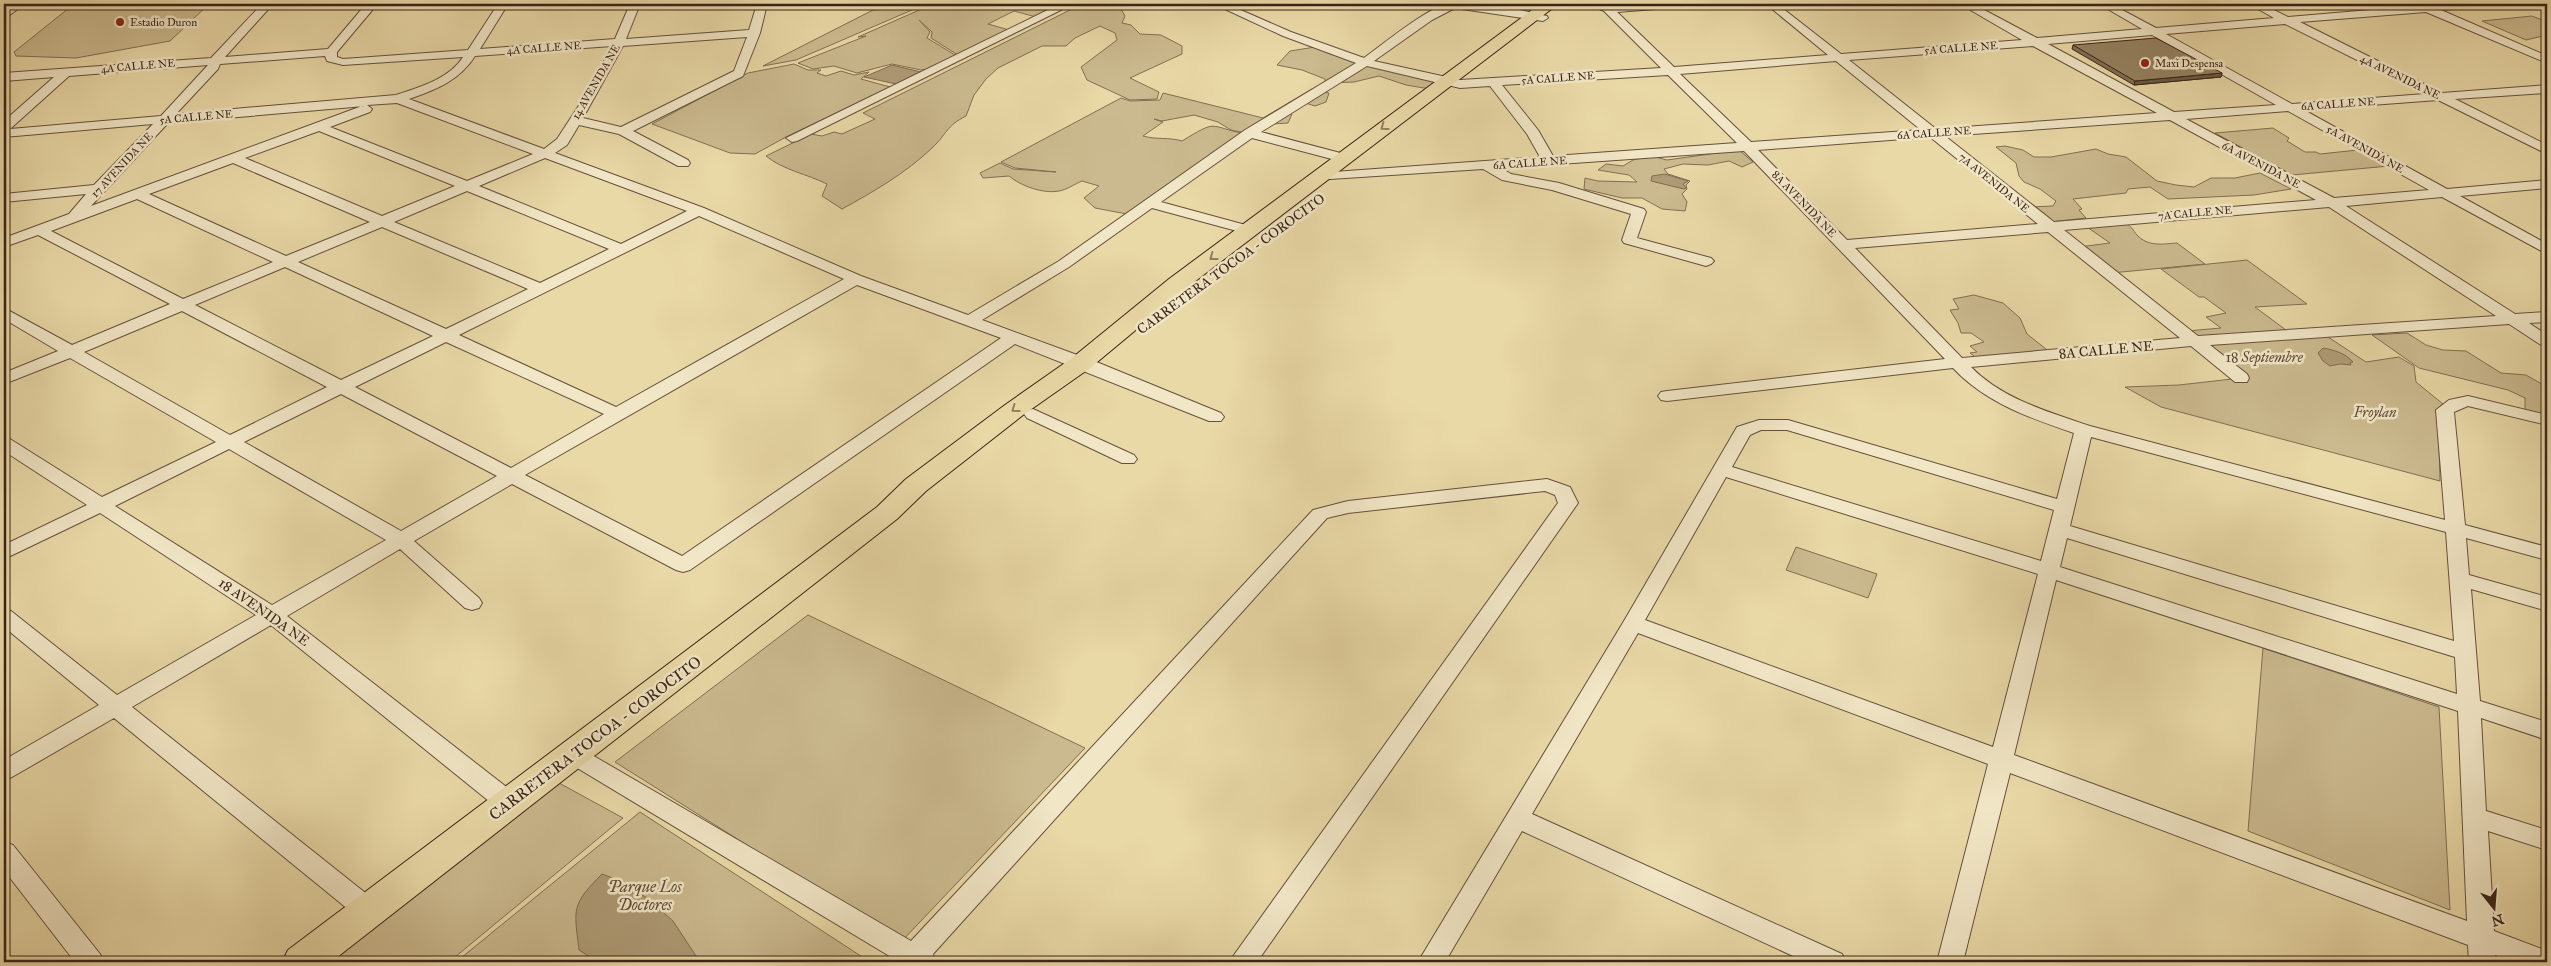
<svg xmlns="http://www.w3.org/2000/svg" width="2551" height="966" font-family="'IM FELL Great Primer',serif">
  <style>
    .green { fill: #cbba8f; stroke: #826e54 }
    .water { fill: #ae9b76; stroke: #806b50 }
    .lines { fill: none; stroke-linecap: round; stroke-linejoin: round }
    .minor-casing { stroke: #66503c; stroke-width: 2 }
    .primary-casing { stroke: #3a2318; stroke-width: 2 }
    .minor { fill: #f1e6c6; fill-rule: evenodd }
    .primary { fill: #e9d9a7; fill-rule: evenodd }
    .wall { fill: #807054; stroke: #3a2318 }
    .shaded-wall { fill: #685b45; stroke: #3a2318 }
    .building { fill: #958262; stroke: #3a2318 }
    .oneway { stroke: #927e60 }
    .poi-dot { fill: #8f2418; stroke: #f1e6c6; stroke-width: 2 }
    .labels { text-anchor: middle; dominant-baseline: central; stroke-width: 5; stroke-linejoin: round; paint-order: stroke }
    .far-poi-label { font-size: 11px; fill: #3a2318; stroke: #f1e6c6; text-anchor: start }
    .far-street-label { font-size: 11px; fill: #3a2318; stroke: #f1e6c6 }
    .street-label { font-size: 14px; fill: #3a2318; stroke: #f1e6c6 }
    .park-label { font-size: 14px; font-style: italic; fill: #5e4936; stroke: #f1e6c6 }
    .near-street-label { font-size: 16px; fill: #3a2318; stroke: #f1e6c6 }
    .near-park-label { font-size: 16px; font-style: italic; fill: #5e4936; stroke: #f1e6c6 }
  </style>
  <rect width="100%" height="100%" fill="#e9d9a7"/>
  <filter id="stains"><feTurbulence type="fractalNoise" baseFrequency=".004" numOctaves="4"/><feColorMatrix values="0 0 0 0 .2 0 0 0 0 .09 0 0 0 0 .02 0 0 0 .5 -.17"/></filter>
  <radialGradient id="worn" r=".72"><stop offset=".6" stop-color="#630" stop-opacity="0"/><stop offset="1" stop-color="#630" stop-opacity=".3"/></radialGradient>
  <!-- green -->
  <g class="green">
    <path d="M74 4H209L170 41 76 58 16 56 14 52Z"/>
    <path d="M966 4H1065L1036 17 1014 11 988 24 1009 30 958 55 931 38 932 32 919 20 930 32 927 38 955 55 930 69 921 70 892 64 857 73 834 66 813 69 798 63 866 36 858 37 926 7Z"/>
    <path d="M1082 4H1122L1121 9 1125 16 1122 23 1131 25 1140 34 1161 35 1182 46V54L1130 78 1159 92 1157 99 1130 100 1087 80 1081 67 1117 40 1115 33 1100 26 1075 38 1066 46H1042L998 68 986 79 974 95 966 116C946 126 947 134 932 148 906 173 873 192 842 209L822 196 827 184C807 174 783 170 766 156L811 134 822 136 834 132 842 134 875 119 863 113Z"/>
    <path d="M919 7 796 60 763 66 873 10Z"/>
    <path d="M2532 16 2547 22V35L2526 40 2482 21Z"/>
    <path d="M1315 47 1441 83 1430 89 1406 85 1379 76 1354 82 1325 83V79L1302 70 1277 65 1290 51Z"/>
    <path d="M794 64 808 70H821L817 73 826 76 841 71 854 75 869 72 861 79 890 87 786 137 755 154 730 153 652 124 748 73Z"/>
    <path d="M1312 89 1329 93 1326 102 1315 106 1302 102 1287 111 1292 114 1288 123 1272 124 1246 133 1231 130 1218 122 1194 115 1162 121 1154 119 1163 122 1143 136C1157 140 1169 137 1182 141 1218 119 1208 126 1245 134L1127 214 1095 208 1084 198 1099 186 1082 181C1075 184 1066 190 1059 191 1043 194 1021 186 1009 176L983 178 980 173 1000 163 1013 169 1056 172 1015 168 1001 162 1121 98 1130 101 1160 100 1163 93 1263 118Z"/>
    <path d="M2273 128 2289 138 2287 141 2305 152H2316L2320 154 2358 150 2389 166 2292 175 2215 133Z"/>
    <path d="M2005 146 2023 150 2034 157H2051L2096 149 2108 154 2126 157 2157 181 2176 185 2194 187 2211 178H2235L2260 173 2291 189 2254 195 2168 199 2150 187 2128 189 2126 193 2073 199 2082 209 2079 210 2086 218 2050 222 2031 207 2053 206 2056 201 2040 189 2024 182 2019 176 2016 163 1996 147Z"/>
    <path d="M1739 150 1753 162 1742 167 1729 161 1708 165 1683 164 1664 169 1668 174 1690 181 1686 185 1687 189 1682 194 1687 202 1685 211 1662 209 1642 198H1622L1584 189 1585 178 1598 181 1637 182 1629 175 1598 170 1606 164 1623 166 1633 160 1651 156 1667 160Z"/>
    <path d="M2126 224C2133 227 2133 231 2137 235 2148 247 2163 244 2177 243L2205 264 2111 273 2079 247 2110 243 2087 227Z"/>
    <path d="M2247 260 2307 304 2255 307 2290 333 2197 339 2187 331 2221 328 2206 317 2226 313 2204 297H2199L2161 269Z"/>
    <path d="M1974 295 2003 303 2020 318 2027 334 2051 353 1979 360 1970 353 1977 352 1970 346 1984 342 1971 333H1961L1958 323 1950 310 1959 309 1953 299Z"/>
    <path d="M2322 333 2366 362 2399 357 2414 366 2416 382 2443 404 2438 408 2440 481 2161 407 2125 387 2179 385 2241 378 2196 341Z"/>
    <path d="M2407 333 2426 345 2443 350 2466 351 2501 373 2526 375 2547 387V416L2525 411V398L2508 390 2419 368 2372 335Z"/>
    <path d="M1796 547 1877 574 1868 598 1786 570Z"/>
    <path d="M808 615 1085 748 901 942 615 762Z"/>
    <path d="M2263 648 2439 707 2450 910 2248 831Z"/>
    <path d="M539 772 623 818 449 962H291Z"/>
    <path d="M640 812 870 962H456Z"/>
  </g>
  <!-- water -->
  <g class="water">
    <path d="M892 65 921 72 896 84 864 77Z"/>
    <path d="M1665 174 1688 181 1683 184 1686 188 1684 189 1651 181 1652 176Z"/>
    <path d="M2323 348C2334 350 2345 353 2353 362L2350 363 2351 365 2340 364 2330 366 2323 361 2318 353Z"/>
    <path d="M602 874 618 880 647 898 673 921 696 956 708 962H592L590 957 579 950C574 908 571 905 602 874Z"/>
  </g>
  <g class="lines">
    <!-- minor casing -->
    <g class="minor-casing">
      <g id="minor">
        <path d="M14 4H25L4 19V11Z"/>
        <path d="M262 4H273L225 57 328 49 366 4H397L392 7 374 8 337 52V57L343 59 468 50 498 4H508L480 49 615 39 630 4H640L626 39 749 30 757 4H767L760 33 743 76 633 131 688 160 690 163 688 166H678L619 134 579 125 567 145 555 153 704 208 861 276 968 315 1059 261 1245 130 1356 63 1283 36 1214 4H1227L1291 32 1364 58C1382 45 1428 7 1448 4 1471 0 1523 10 1547 16L1548 18 1543 21 1455 8 1432 20 1374 61 1460 80 1661 68 1604 11 1588 4 1609 6 1686 4 1681 7 1617 12 1674 67 1828 55 1766 4H1777L1841 54 2022 40 1960 4H1973L2037 38 2142 29 2099 4H2111L2156 28 2274 18 2249 4H2262L2288 17 2442 4H2481L2476 7 2441 10 2547 56V63L2426 12 2300 22 2442 93 2547 85V93L2455 99 2547 145V154L2438 100 2304 110 2447 189 2547 180V188L2460 196 2547 244V254L2442 197 2346 206 2515 314 2547 312V322L2529 323 2547 335V347L2541 345 2509 324 2210 345 2247 374 2249 378 2247 382H2235L2191 346 1971 367C2002 399 2049 412 2090 426L2445 520 2436 410 2449 400 2468 396 2547 415V425L2468 406 2454 412 2465 525 2547 547V560L2466 538 2469 575 2547 597V611L2471 589 2480 701 2547 722V740L2481 718 2486 811 2547 830V850L2488 831 2494 931 2547 951V962H2514L2495 955V962H2469L2468 945 2010 773 1963 962H1937L1988 764 1638 633 1532 814 1842 954 1846 962H1806L1522 831 1445 962H1418L1624 621 1737 427 1759 420H1788L2057 499 2074 433C2030 418 1986 403 1953 368L1667 401 1661 400 1658 396 1661 392 1667 391 1945 359 1744 151 1501 168 1511 174 1559 183 1644 209 1646 212 1637 238 1711 258 1714 261 1711 264 1706 266 1624 243 1622 240 1631 214 1552 190 1502 180 1483 169 1315 180 1313 177 1320 173 1540 157 1527 134 1490 86 1460 88 1367 66 1261 132 1348 155 1350 158 1348 161 1343 162 1252 138 1161 202 1253 227 1255 230 1253 233 1248 234 1152 208 1069 267 982 320 1099 363 1221 413 1224 417 1221 421H1209L1015 344 690 570 683 572 676 570 512 484 414 541 479 598 482 603 479 608 472 610 465 608 400 549 287 616 518 796 521 803 518 810 509 813 500 810 271 625 132 707 378 903 382 911 378 919 369 922 360 919 114 718 12 777 4 780V760L99 705 4 627V609L11 611 117 695 256 615 100 513 4 559V545L87 505 4 451V438L10 439 102 497 216 442 70 358 4 384V373L58 351 4 319V308L72 345 170 304 38 235 4 247V238L69 214 86 194 4 202V194L94 185 153 124 4 137V121L54 77 4 81V73L211 58ZM2285 24 2425 94 2292 104 2166 34ZM2152 35 2276 105 2174 112 2048 44ZM747 37 734 71 621 127 583 118 623 46ZM612 46 587 93 557 139 544 149 409 99C436 90 460 80 475 56ZM2033 46 2157 113 1936 129 1849 60ZM325 56 327 61 343 65 463 57C449 79 420 87 396 95L176 114 218 69 220 64ZM1836 61 1921 130 1751 142 1680 74ZM208 65 161 116 10 129 69 76ZM1668 75 1737 143 1553 156 1538 130 1502 85ZM397 103 533 154 467 181 330 127 370 112 372 109 367 105ZM362 106 91 206 168 123 365 106ZM2288 111 2429 190 2334 198 2186 119ZM2170 120 2316 200 2054 222 1945 136ZM319 131 455 186 382 216 245 158ZM1930 137 2038 224 1847 240 1758 150ZM545 158 687 211 621 244 479 186ZM233 163 370 222 286 256 149 194ZM467 191 609 249 540 283 394 222ZM137 199 273 262 183 299 51 231ZM2329 207 2496 316 2198 336 2064 230ZM699 216 844 279 616 407 459 335ZM382 227 528 289 446 329 298 262ZM2048 232 2180 338 1962 358 1855 248ZM285 267 433 336 341 380 195 305ZM857 285 1001 338 682 556 525 475ZM182 311 327 387 230 435 84 352ZM446 342 604 414 511 468 355 387ZM341 394 497 476 401 531 244 442ZM1761 430H1787L2054 510 2041 561 1732 467 1750 435ZM2091 437 2446 532 2454 641 2070 526ZM229 449 386 540 272 605 115 506ZM1726 477 2038 574 1993 747 1645 620ZM2067 538 2455 657 2457 694 2060 567ZM2056 580 2458 711 2467 921 2014 755Z"/>
        <path d="M1060 4H1073L797 141 792 142 786 138Z"/>
        <path d="M1033 409 1134 455 1137 459 1134 463H1122L1027 418 1024 414 1027 410Z"/>
        <path d="M1547 479 1570 487 1578 503 1257 962H1229L1558 503 1555 495 1545 491 1348 513 1327 518 933 954 936 962H895L896 960 564 760 560 754 564 748 572 745 580 748 911 941 1313 510 1348 501Z"/>
        <path d="M4 842 13 845 100 954 104 962H75L4 870Z"/>
      </g>
    </g>
    <!-- primary casing -->
    <g class="primary-casing">
      <path id="primary" d="M1540 4H1558L1185 289 1090 368 1023 415 926 491 897 519 331 962H282L288 950 877 507 906 479 1005 405 1072 358 1169 279Z"/>
    </g>
    <!-- minor -->
    <use href="#minor" class="minor"/>
    <!-- primary -->
    <use href="#primary" class="primary"/>
  </g>
  <!-- wall -->
  <path class="wall" d="M2073 45 2222 73 2221 77 2134 85 2072 49Z"/>
  <!-- shaded-wall -->
  <path class="shaded-wall" d="M2222 73 2221 77 2134 85 2135 81Z"/>
  <!-- building -->
  <path class="building" d="M2156 38 2222 73 2135 81 2073 45Z"/>
  <!-- one-way arrows -->
  <defs><path id="oneway-chevron" d="M-2-3.5L2.5 0L-2 3.5" fill="none" stroke-width="1.6" stroke-linecap="round" stroke-linejoin="round" transform="scale(1.25)"/></defs>
  <g class="oneway">
    <use href="#oneway-chevron" transform="translate(1384 127) rotate(144)"/>
    <use href="#oneway-chevron" transform="translate(1213 257) rotate(143)"/>
    <use href="#oneway-chevron" transform="translate(1015 409) rotate(144)"/>
  </g>
  <!-- markers -->
  <g class="poi-dot">
    <circle cx="120" cy="22" r="5"/>
    <circle cx="2145" cy="63" r="5"/>
  </g>
  <g class="labels">
    <!-- far-poi labels -->
    <g class="far-poi-label">
      <text x="130" y="22">Estadio Duron</text>
      <text x="2155" y="63">Maxi Despensa</text>
    </g>
    <!-- far-street labels -->
    <g class="far-street-label">
      <text transform="translate(544 48) rotate(-4)">4A CALLE NE</text>
      <text transform="translate(1961 48) rotate(-4)">5A CALLE NE</text>
      <text transform="translate(138 66) rotate(-5)">4A CALLE NE</text>
      <text transform="translate(2400 77) rotate(26)">4A AVENIDA NE</text>
      <text transform="translate(1558 78) rotate(-4)">5A CALLE NE</text>
      <text transform="translate(596 82) rotate(-60)">14 AVENIDA NE</text>
      <text transform="translate(2338 104) rotate(-4)">6A CALLE NE</text>
      <text transform="translate(196 117) rotate(-5)">5A CALLE NE</text>
      <text transform="translate(1934 133) rotate(-4)">6A CALLE NE</text>
      <text transform="translate(2365 149) rotate(29)">5A AVENIDA NE</text>
      <text transform="translate(1530 163) rotate(-4)">6A CALLE NE</text>
      <text transform="translate(122 165) rotate(-47)">17 AVENIDA NE</text>
      <text transform="translate(2261 165) rotate(28)">6A AVENIDA NE</text>
      <text transform="translate(1994 183) rotate(39)">7A AVENIDA NE</text>
      <text transform="translate(1804 204) rotate(46)">8A AVENIDA NE</text>
      <text transform="translate(2195 213) rotate(-5)">7A CALLE NE</text>
    </g>
    <!-- street labels -->
    <g class="street-label">
      <text transform="translate(1231 264) rotate(-36)">CARRETERA TOCOA - COROCITO</text>
      <text transform="translate(2106 350) rotate(-5)">8A CALLE NE</text>
      <text transform="translate(264 612) rotate(35)">18 AVENIDA NE</text>
    </g>
    <!-- park labels -->
    <g class="park-label">
      <text x="2264" y="357">18 Septiembre</text>
      <text x="2375" y="412">Froylan</text>
    </g>
    <!-- near-street labels -->
    <g class="near-street-label">
      <text transform="translate(595 738) rotate(-37)">CARRETERA TOCOA - COROCITO</text>
    </g>
    <!-- near-park labels -->
    <g class="near-park-label">
      <text x="645" y="886">Parque Los<tspan x="645" dy="18">Doctores</tspan></text>
    </g>
  </g>
  <!-- margin -->
  <rect width="2551" height="966" fill="none" stroke="#e9d9a7" stroke-width="20"/>
  <rect x="5" y="5" width="2541" height="956" fill="none" stroke="#3a2318" stroke-width="2.5"/>
  <rect x="10" y="10" width="2531" height="946" fill="none" stroke="#3a2318"/>
  <!-- north arrow -->
  <g transform="translate(2494 908) rotate(163)" stroke="#f1e6c6" stroke-width="4" paint-order="stroke">
  <path d="M0-4L9 19L0 12L-9 19Z" fill="#3a2318"/>
  <text y="-8" font-size="14" font-weight="bold" text-anchor="middle" fill="#3a2318">N</text>
  </g>
  <rect width="100%" height="100%" filter="url(#stains)"/>
  <rect width="100%" height="100%" fill="url(#worn)"/>
</svg>
